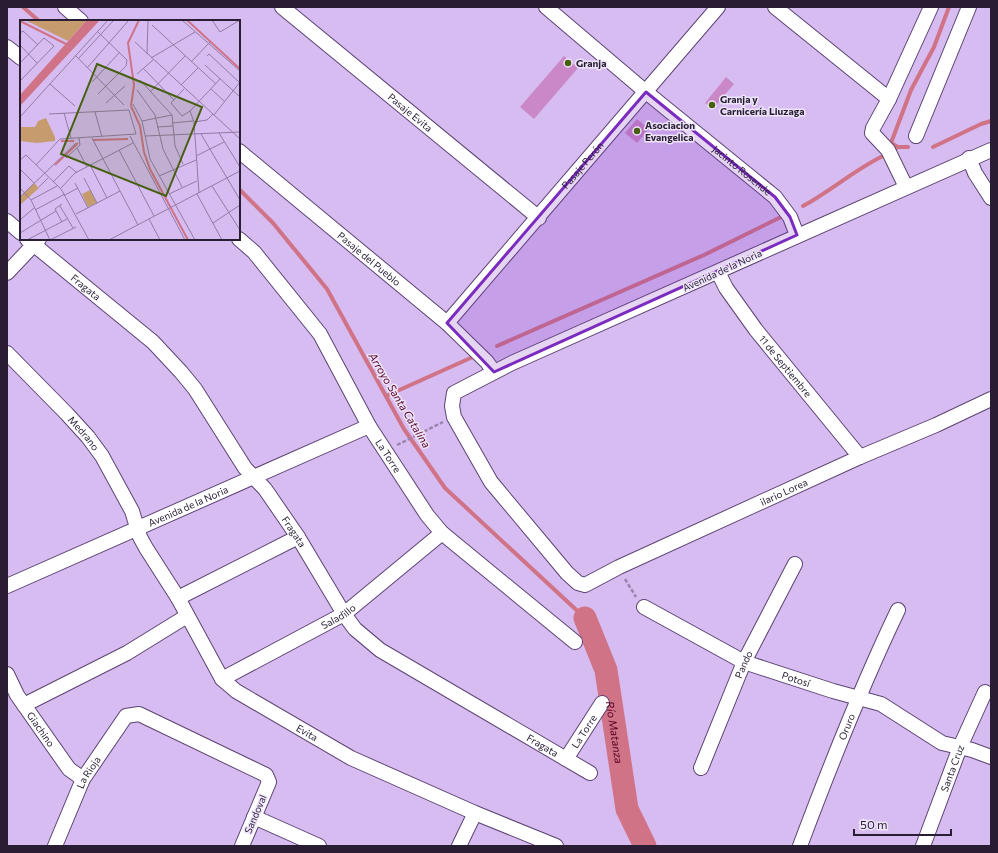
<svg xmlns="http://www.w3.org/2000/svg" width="998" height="853" font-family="Commissioner,sans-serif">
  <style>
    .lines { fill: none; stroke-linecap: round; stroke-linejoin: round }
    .stream { stroke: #d07387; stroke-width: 4 }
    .river { stroke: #d07387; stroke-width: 23 }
    .building { fill: #ca88c9 }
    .street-casing { stroke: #5c4472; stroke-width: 16 }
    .path { stroke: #9a84af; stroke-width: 2.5; stroke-dasharray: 4 2; stroke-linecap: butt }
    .street { stroke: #fff; stroke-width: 14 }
    .marked { fill: #7b2cbf; fill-opacity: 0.2; stroke: #7b2cbf; stroke-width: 3; stroke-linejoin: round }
    .poi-dot { fill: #466010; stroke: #efe5fb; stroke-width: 1.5 }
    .labels { text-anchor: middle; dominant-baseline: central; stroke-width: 3; stroke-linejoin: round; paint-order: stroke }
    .poi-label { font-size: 10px; font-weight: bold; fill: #281d32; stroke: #efe5fb; text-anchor: start }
    .street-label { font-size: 10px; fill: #281d32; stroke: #efe5fb }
    .water-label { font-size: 11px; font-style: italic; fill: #560021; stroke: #efe5fb }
    .inset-river { fill: none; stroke: #d07387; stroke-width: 2 }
    .inset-road { fill: none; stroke: #917ca5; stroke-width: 1 }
    .view { fill: #466010; fill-opacity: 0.15; stroke: #466010; stroke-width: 2 }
    .inset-edge { fill: none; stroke: #281d32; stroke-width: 2 }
  </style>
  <rect width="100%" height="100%" fill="#d7bcf2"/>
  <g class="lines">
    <!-- stream -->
    <g class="stream">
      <path d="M23 7 39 21"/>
      <path d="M898 147H908"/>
      <path d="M933 147 981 124 991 121"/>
      <path d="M893 150 898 147 891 143 911 90 934 47 949 7"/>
      <path d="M239 189 273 223 327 289 404 429 445 488 585 618"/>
      <path d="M803 206C831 191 854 170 883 156"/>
      <path d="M497 346 704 255 783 216"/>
      <path d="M386 396 475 356"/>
    </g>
    <!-- river -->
    <path class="river" id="s1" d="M585 618 606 670 627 809 645 846"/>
  </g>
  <!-- building -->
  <g class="building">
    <path d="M564 56 578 68 534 119 520 107Z"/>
    <path d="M726 77 734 84 713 109 705 103Z"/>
    <path d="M637 119 649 129 637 143 625 133Z"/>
  </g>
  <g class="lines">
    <!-- street casing -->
    <g class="street-casing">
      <g id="street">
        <path d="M65 7 81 21"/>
        <path id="s2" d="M282 7 539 218"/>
        <path id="s3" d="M546 7 646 92 775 197 790 217 797 235"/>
        <path d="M775 7 889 99"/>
        <path d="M7 47 21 58"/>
        <path d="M916 136 969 7"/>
        <path id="s4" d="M991 150 512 363 454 393 452 406 454 417 491 482 567 573 578 583 585 585 619 567 860 457 936 425 991 399"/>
        <path id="s5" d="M239 151 447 323 487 362 494 372"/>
        <path d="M969 158 975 173 991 198"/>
        <path d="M906 187 888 150 872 133 873 128 889 99 931 7"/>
        <path d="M7 221 21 233"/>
        <path id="s6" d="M27 239 153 342 181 372 195 389 245 468 265 489 298 537 344 614 355 629 380 650 590 773"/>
        <path id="s7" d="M239 239 254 252 320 334 369 426 427 515 442 533 575 642"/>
        <path id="s8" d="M718 272 726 288 756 330 860 457"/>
        <path d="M7 273 39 239"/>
        <path id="s9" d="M447 323 718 7"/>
        <path id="s10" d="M7 353 67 414 88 437 102 456 132 511 140 537 146 548 178 598 222 679 236 691 351 758 475 813 556 846"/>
        <path id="s11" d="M7 586 369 426"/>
        <path d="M178 598 298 537"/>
        <path id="s12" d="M644 607 744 662 833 691 881 704 942 743 972 750 991 757"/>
        <path id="s13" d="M7 674 17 695 69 769 83 779"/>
        <path id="s14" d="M222 679 344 614 442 533"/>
        <path d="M24 705 127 653 187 616"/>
        <path id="s15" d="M566 759 602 703"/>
        <path id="s16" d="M701 768 744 662 795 564"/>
        <path d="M254 817 319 846"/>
        <path id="s17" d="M55 846 83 779 126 716 139 714 266 775 269 782 242 846"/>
        <path d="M459 846 475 813"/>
        <path id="s18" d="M800 846C830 766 861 687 898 610"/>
        <path id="s19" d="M923 846 960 747 985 692"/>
      </g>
    </g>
    <!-- path -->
    <g class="path">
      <path d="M397 445 443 422"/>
      <path d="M625 579 636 597"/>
    </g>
    <!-- street -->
    <use href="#street" class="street"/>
  </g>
  <!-- marked area -->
  <path class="marked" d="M646 92 775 197 790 217 797 235 494 372 447 323Z"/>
  <!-- markers -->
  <g class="poi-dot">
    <circle cx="568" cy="63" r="4"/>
    <circle cx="712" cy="105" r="4"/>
    <circle cx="637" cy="131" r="4"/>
  </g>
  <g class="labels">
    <!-- poi labels -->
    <g class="poi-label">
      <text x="576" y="63">Granja</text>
      <text x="720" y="99">Granja y<tspan x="720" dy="12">Carnicería Liuzaga</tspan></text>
      <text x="645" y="125">Asociacion<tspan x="645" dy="12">Evangelica</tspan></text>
    </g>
    <!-- street labels -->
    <g class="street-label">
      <text stroke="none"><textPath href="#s2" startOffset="166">Pasaje Evita</textPath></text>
      <text stroke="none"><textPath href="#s9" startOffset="208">Pasaje Perón</textPath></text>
      <text stroke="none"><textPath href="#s3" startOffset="255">Jacinto Rosende</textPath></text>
      <text stroke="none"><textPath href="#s5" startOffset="169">Pasaje del Pueblo</textPath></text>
      <text transform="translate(722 270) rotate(-25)">Avenida de la Noria</text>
      <text stroke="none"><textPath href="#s6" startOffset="76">Fragata</textPath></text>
      <text stroke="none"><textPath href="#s8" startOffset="116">11 de Septiembre</textPath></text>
      <text stroke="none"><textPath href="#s10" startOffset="111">Medrano</textPath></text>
      <text stroke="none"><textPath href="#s7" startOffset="265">La Torre</textPath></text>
      <text stroke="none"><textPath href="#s4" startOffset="1049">ilario Lorea</textPath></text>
      <text stroke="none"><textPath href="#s11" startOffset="198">Avenida de la Noria</textPath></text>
      <text stroke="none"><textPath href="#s6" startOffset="400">Fragata</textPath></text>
      <text stroke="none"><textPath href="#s14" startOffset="132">Saladillo</textPath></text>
      <text stroke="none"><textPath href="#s16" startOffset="112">Pando</textPath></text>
      <text stroke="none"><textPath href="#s12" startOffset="169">Potosí</textPath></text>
      <text stroke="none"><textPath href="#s18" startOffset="128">Oruro</textPath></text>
      <text stroke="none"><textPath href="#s13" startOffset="65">Giachino</textPath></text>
      <text stroke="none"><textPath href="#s15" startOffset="33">La Torre</textPath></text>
      <text stroke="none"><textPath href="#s10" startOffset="495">Evita</textPath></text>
      <text stroke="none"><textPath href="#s6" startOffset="736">Fragata</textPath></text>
      <text stroke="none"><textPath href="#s19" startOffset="83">Santa Cruz</textPath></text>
      <text stroke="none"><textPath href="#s17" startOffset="81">La Rioja</textPath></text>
      <text transform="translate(255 814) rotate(-67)">Sandoval</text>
    </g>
    <!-- water labels -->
    <g class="water-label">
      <text transform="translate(400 400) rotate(59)">Arroyo Santa Catalina</text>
      <text stroke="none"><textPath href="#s1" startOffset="119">Río Matanza</textPath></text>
    </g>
  </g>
  <!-- overview -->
  <g transform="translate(20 20)">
    <rect width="220" height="220" fill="#d7bcf2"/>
    <path d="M5 0H67L48 21ZM26 98 35 117V121L17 123 0 121V107H15L18 101ZM14 163 19 168 0 185V177ZM70 170 77 183 68 187 62 174Z" fill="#c69c6f"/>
    <path d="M67 0H80L0 86V75Z" fill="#d07387"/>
    <path class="inset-river" d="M167 0 220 49M0 1 48 25M111 86 120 106 124 132 130 149 168 220M111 86 114 65 108 23 119 0M73 120 108 119M41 121H54M35 145 58 123"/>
    <path class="inset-road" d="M162 0 220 51M192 0 200 12 220 0M132 5 196 64M0 13 3 11 18 25M115 22 220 119M0 25 17 43M127 34 128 0M56 36 104 85M187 36 189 34 220 63M131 38 175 12M58 39 94 0M171 42 190 22M0 43 24 18 34 26 0 61M185 45 220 77M67 48 109 0M123 48 154 80M117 54 133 40M120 60 152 95 155 126 163 144M72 62 100 32M30 64 55 86M161 65 178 48M164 69 151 83 162 96 170 91 200 59M191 69 204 81M117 70 135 95 143 129 162 167M131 71 165 36M78 74 106 46 107 40 78 12M86 83 105 66M113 84 122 101 130 139 175 220M170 91 174 102 179 173M75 92 82 117M44 93 51 118M194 95 220 62M0 97 88 0M122 101 152 95M174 102 187 100 193 94M152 103 173 101M137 107 153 106M199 113 220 147M181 114 220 180M110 116 165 220M125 116 220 112M72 118 118 205M57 128 67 147M99 130 134 196M176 136 204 122M46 138 60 125 59 118M0 140 6 135 41 169 69 220M16 145 40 119 116 114 109 90 29 94M70 145 87 178M0 149 14 163M139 156 176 140M64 158 77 183M33 162 49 146 57 153M55 163 68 188M192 166 220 210M19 167 28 158M0 168 11 180 30 220M41 168 55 153 113 123M149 174 177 161M177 174 202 220M45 175 58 168M0 177 56 123M11 180 37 166M40 186 53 208M15 190 45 174M56 194 100 171M129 199 140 220M0 200 14 188M42 202 35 189 42 184M193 203 220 185M0 213 36 191M7 220 47 199M30 220 56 207M89 220 220 151"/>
    <path class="view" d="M77 44 182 87 146 176 41 134Z"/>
    <rect width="220" height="220" class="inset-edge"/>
  </g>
  <!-- border -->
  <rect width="998" height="853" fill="none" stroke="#281d32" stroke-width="16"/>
  <!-- scale -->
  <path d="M854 829v6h97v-6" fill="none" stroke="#281d32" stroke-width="2"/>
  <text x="860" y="829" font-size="12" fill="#281d32" stroke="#efe5fb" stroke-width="3" paint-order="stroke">50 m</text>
</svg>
